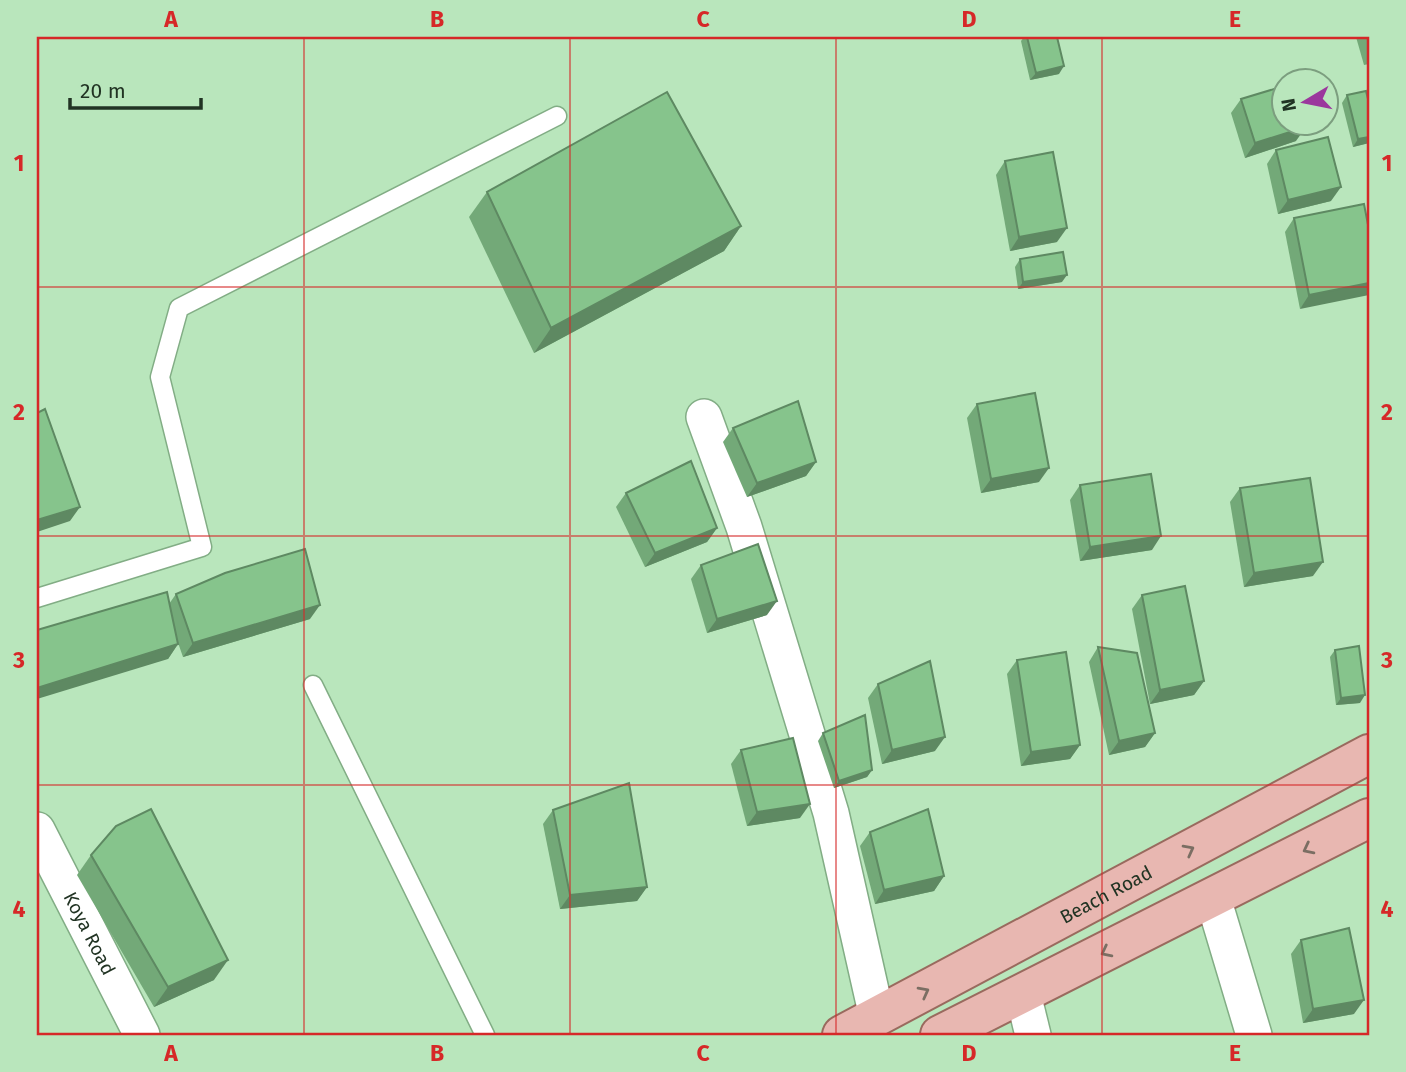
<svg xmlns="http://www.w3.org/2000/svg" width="1406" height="1072" font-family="'Fira Sans',sans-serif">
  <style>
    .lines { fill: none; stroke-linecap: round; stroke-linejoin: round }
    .lane-casing { stroke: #82ad85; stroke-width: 21 }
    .street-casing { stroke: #82ad85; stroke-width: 38 }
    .primary-casing { stroke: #996a5e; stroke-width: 42 }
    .lane { stroke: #fff; stroke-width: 18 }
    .street { stroke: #fff; stroke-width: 35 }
    .primary { stroke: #e8b7b1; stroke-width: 38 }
    .wall { fill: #73a978 }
    .shaded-wall { fill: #5e8962 }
    .building { fill: #86c48c; stroke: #5e8962; stroke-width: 2 }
    .oneway { stroke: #7b6e63 }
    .grid { fill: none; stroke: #d62828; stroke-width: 2; stroke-opacity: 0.55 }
    .labels { text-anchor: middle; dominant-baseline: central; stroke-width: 7; stroke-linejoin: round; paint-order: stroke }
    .street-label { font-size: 19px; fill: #213323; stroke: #b9e6bc }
    .neatline { fill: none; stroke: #d62828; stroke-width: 2.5 }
    .grid-label { font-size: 23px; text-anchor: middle; font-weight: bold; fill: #d62828 }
  </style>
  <rect width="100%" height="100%" fill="#b9e6bc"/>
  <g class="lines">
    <!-- lane casing -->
    <g class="lane-casing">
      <g id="lane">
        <path d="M37 598 202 547 160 377 179 308 557 116"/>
        <path d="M313 685 485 1035"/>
      </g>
    </g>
    <!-- street casing -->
    <g class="street-casing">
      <g id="street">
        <path d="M704 417 744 527 831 813 877 1017"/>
        <path id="s1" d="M37 830 142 1035"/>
        <path d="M1213 898 1254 1035"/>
        <path d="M1023 994 1033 1035"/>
      </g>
    </g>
    <!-- primary casing -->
    <g class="primary-casing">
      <g id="primary">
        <path id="s2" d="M842 1035 1369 754"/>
        <path d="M940 1035 1369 818"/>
      </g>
    </g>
    <!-- lane -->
    <use href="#lane" class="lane"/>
    <!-- street -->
    <use href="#street" class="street"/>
    <!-- primary -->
    <use href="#primary" class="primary"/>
  </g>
  <!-- wall -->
  <g class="wall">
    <path d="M1024 37H1057L1059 74 1030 80 1021 41Z"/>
    <path d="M1356 37H1369V64L1364 65Z"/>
    <path d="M1347 95 1369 143 1353 147 1342 103Z"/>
    <path d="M1241 99 1296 141 1245 158 1231 113Z"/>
    <path d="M1276 150 1331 201 1278 214 1267 164Z"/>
    <path d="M1005 161 1057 242 1010 251 996 175Z"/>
    <path d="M487 192 741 226 724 251 534 353 469 217Z"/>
    <path d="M1294 218 1369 230 1300 309 1285 232Z"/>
    <path d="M1020 259 1062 282 1018 289 1015 267Z"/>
    <path d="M977 404 1039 482 981 493 967 418Z"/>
    <path d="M733 428 816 462 806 476 747 497 723 442Z"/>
    <path d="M1080 485 1152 550 1080 561 1070 500Z"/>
    <path d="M1240 488 1313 576 1244 587 1230 502Z"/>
    <path d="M626 493 717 528 707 542 645 567 616 507Z"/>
    <path d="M701 565 767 615 707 633 691 579Z"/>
    <path d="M176 594 310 619 183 657 176 637 178 644 168 659 37 630 169 604Z"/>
    <path d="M1142 595 1204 681 1194 695 1150 704 1132 609Z"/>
    <path d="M1098 647 1155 733 1145 747 1109 755 1089 662Z"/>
    <path d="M1335 650 1360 703 1336 705 1330 657Z"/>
    <path d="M1017 660 1080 745 1070 759 1021 766 1007 674Z"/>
    <path d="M878 684 935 751 882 764 868 698Z"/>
    <path d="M823 733 872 770 867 777 834 788 818 741Z"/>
    <path d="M741 750 800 818 747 826 731 764Z"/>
    <path d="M553 810 647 887 637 901 560 909 543 824Z"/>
    <path d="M870 832 944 876 934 891 875 904 860 846Z"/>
    <path d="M91 855 214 980 154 1007 77 875Z"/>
    <path d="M1301 940 1354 1014 1303 1023 1291 954Z"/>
  </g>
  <!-- shaded-wall -->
  <g class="shaded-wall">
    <path d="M1064 66 1059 74 1030 80 1036 73Z"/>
    <path d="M1306 127 1296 141 1245 158 1255 143Z"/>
    <path d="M1369 137V143L1353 147 1358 139Z"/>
    <path d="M1341 187 1331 201 1278 214 1288 200Z"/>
    <path d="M741 226 724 251 534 353 551 328Z"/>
    <path d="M1067 228 1057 242 1010 251 1019 237Z"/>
    <path d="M1067 275 1062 282 1018 289 1023 282Z"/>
    <path d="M1369 283V295L1300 309 1309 295Z"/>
    <path d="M816 462 806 476 747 497 757 483Z"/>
    <path d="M1049 468 1039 482 981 493 991 479Z"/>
    <path d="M80 507 70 521 37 532V520Z"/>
    <path d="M717 528 707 542 645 567 655 553Z"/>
    <path d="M1161 536 1152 550 1080 561 1090 547Z"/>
    <path d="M1323 562 1313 576 1244 587 1254 573Z"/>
    <path d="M777 601 767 615 707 633 717 619Z"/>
    <path d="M320 605 310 619 183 657 193 643Z"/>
    <path d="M178 644 168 659 37 699V688Z"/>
    <path d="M1204 681 1194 695 1150 704 1160 690Z"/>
    <path d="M1365 695 1360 703 1336 705 1341 698Z"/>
    <path d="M1155 733 1145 747 1109 755 1119 741Z"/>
    <path d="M945 737 935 751 882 764 892 750Z"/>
    <path d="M1080 745 1070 759 1021 766 1031 752Z"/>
    <path d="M872 770 867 777 834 788 839 781Z"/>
    <path d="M810 804 800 818 747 826 757 812Z"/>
    <path d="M944 876 934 891 875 904 884 890Z"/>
    <path d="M647 887 637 901 560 909 570 895Z"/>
    <path d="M228 960 214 980 154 1007 168 987Z"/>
    <path d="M1364 1000 1354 1014 1303 1023 1313 1009Z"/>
  </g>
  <!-- building -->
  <g class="building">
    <path d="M1027 37H1057L1064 66 1036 73Z"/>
    <path d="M1284 86V122H1304L1306 127 1255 143 1241 99Z"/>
    <path d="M1366 91 1369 103V137L1358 139 1347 95Z"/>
    <path d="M667 92 741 226 551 328 487 192Z"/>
    <path d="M1328 137 1341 187 1288 200 1276 150Z"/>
    <path d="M1053 152 1067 228 1019 237 1005 161Z"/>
    <path d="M1364 204 1369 230V283L1309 295 1294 218Z"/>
    <path d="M1063 252 1067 275 1023 282 1020 259Z"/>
    <path d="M1035 393 1049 468 991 479 977 404Z"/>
    <path d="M798 401 816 462 757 483 733 428Z"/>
    <path d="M45 409 80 507 37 520V413Z"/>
    <path d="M691 461 717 528 655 553 626 493Z"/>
    <path d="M1151 474 1161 536 1090 547 1080 485Z"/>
    <path d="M1310 478 1323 562 1254 573 1240 488Z"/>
    <path d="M758 544 777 601 717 619 701 565Z"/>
    <path d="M305 549 320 605 193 643 176 594 225 573Z"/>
    <path d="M1185 586 1204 681 1160 690 1142 595Z"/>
    <path d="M167 592 178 644 37 688V630Z"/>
    <path d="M1359 646 1365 695 1341 698 1335 650Z"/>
    <path d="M1098 647 1137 653 1155 733 1119 741Z"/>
    <path d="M1066 652 1080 745 1031 752 1017 660Z"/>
    <path d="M930 661 945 737 892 750 878 684Z"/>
    <path d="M865 715 872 770 839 781 823 733Z"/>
    <path d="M793 738 810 804 757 812 741 750Z"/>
    <path d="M629 783 647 887 570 895 553 810Z"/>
    <path d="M151 809 228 960 168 987 91 855 116 826Z"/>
    <path d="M928 809 944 876 884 890 870 832Z"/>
    <path d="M1349 928 1364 1000 1313 1009 1301 940Z"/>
  </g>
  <!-- one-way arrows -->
  <defs><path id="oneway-chevron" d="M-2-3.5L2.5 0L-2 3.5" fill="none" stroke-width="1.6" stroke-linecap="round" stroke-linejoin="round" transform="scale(1.75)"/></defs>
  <g class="oneway">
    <use href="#oneway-chevron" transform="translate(1308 849) rotate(153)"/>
    <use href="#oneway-chevron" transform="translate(1189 850) rotate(-28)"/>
    <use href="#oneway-chevron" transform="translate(1106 952) rotate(153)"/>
    <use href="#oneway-chevron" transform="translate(924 992) rotate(-28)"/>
  </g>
  <!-- grid -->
  <path class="grid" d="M304 37V1035M570 37V1035M836 37V1035M1102 37V1035M37 287H1369M37 536H1369M37 785H1369"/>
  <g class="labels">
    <!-- street labels -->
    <g class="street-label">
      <text stroke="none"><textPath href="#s2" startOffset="299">Beach Road</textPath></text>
      <text stroke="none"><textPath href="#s1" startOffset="116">Koya Road</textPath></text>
    </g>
  </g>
  <!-- border -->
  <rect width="1406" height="1072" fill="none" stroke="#b9e6bc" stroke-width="77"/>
  <!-- north arrow -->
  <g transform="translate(1305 102) rotate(260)"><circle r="33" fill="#b9e6bc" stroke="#7c9e7f" stroke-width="2"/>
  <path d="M0-5L12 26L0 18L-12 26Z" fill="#9b379d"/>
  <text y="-10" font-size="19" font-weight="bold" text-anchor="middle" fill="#213323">N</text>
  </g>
  <!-- scale -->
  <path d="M70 98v10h131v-10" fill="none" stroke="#213323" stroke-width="3.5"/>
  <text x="80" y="98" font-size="21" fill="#213323" stroke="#b9e6bc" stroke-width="5" paint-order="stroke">20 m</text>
  <rect x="38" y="38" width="1330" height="996" class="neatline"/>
  <g class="grid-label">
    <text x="171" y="27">A</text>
    <text x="437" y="27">B</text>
    <text x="703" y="27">C</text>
    <text x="969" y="27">D</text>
    <text x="1235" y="27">E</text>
    <text x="19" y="171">1</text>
    <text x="1387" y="171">1</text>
    <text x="19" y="420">2</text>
    <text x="1387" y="420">2</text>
    <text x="19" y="668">3</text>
    <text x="1387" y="668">3</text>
    <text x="19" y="917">4</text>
    <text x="1387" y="917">4</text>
    <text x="171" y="1061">A</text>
    <text x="437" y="1061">B</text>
    <text x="703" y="1061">C</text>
    <text x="969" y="1061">D</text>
    <text x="1235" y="1061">E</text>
  </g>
</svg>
